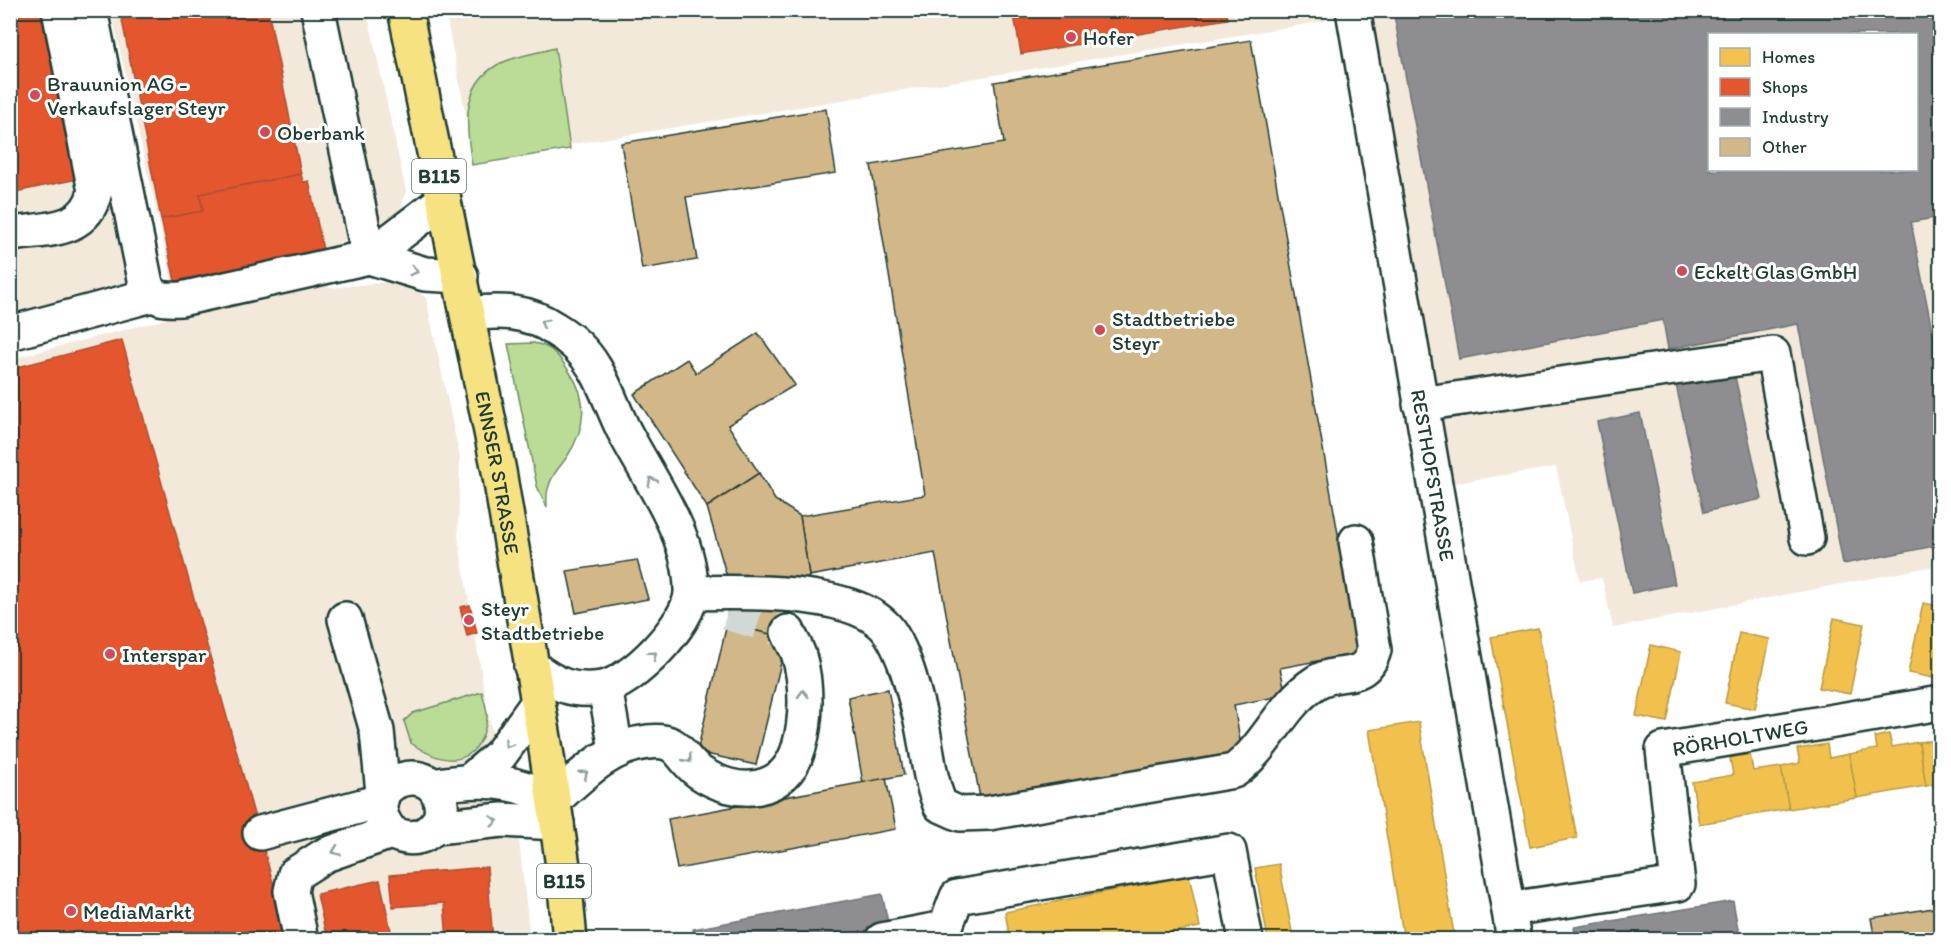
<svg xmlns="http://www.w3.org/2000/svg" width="1951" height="950" font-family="Itim,sans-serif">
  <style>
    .built { fill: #f2e9db; fill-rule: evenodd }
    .green { fill: #bbdc96; stroke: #6d8c65; stroke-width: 1.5 }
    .homes { fill: #f2c14e; stroke: #b39946; stroke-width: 1.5 }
    .shops { fill: #e4572e; stroke: #a94f30; stroke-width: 1.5 }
    .industry { fill: #8d8d92; stroke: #6c7576; stroke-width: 1.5; fill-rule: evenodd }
    .building { fill: #d2b788; stroke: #1f3d34; stroke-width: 1.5 }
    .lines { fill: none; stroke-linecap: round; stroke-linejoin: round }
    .minor-tunnel { stroke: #d2d8d6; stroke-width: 33; stroke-dasharray: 33 16; stroke-linecap: butt }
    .minor-casing { stroke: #1f3d34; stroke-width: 38 }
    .major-casing { stroke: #1f3d34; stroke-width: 38 }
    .minor { stroke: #fff; stroke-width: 33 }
    .major { stroke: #f6e281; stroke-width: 33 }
    .oneway { stroke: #8f9e9a }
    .poi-dot { fill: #d1495b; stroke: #fff; stroke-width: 2 }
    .labels { text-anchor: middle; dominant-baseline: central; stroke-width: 6; stroke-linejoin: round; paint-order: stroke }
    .shield { fill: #fff; stroke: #627771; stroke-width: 1.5 }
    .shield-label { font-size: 20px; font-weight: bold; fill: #1f3d34 }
    .poi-label { font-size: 21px; fill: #1f3d34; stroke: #fff; text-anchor: start }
    .street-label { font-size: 21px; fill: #1f3d34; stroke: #fff }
  </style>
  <rect width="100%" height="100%" fill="#fff"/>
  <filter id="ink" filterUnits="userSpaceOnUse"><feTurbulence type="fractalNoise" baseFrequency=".0167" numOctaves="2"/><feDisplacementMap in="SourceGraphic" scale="12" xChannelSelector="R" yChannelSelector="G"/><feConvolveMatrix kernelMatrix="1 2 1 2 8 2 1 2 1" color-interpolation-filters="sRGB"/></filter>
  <g filter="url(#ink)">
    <!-- built -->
    <g class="built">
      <path d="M1323 10 1325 21 475 160 445 11Z"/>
      <path d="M11 11H73L129 283 11 318Z"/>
      <path d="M111 11H367L406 191 400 212 333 251 173 285Z"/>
      <path d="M1366 11H1940V565L1613 628 1602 578 1580 581 1556 467 1448 484ZM1710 34H1916V170H1710Z"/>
      <path d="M328 281 329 288 389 282 411 286 426 298 460 458 458 537 489 718 519 840 530 939 11 940V359L216 306Z"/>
    </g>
    <!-- green -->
    <g class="green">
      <path d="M555 48 570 149 472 165C466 129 460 86 497 65 513 56 537 53 555 48Z"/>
      <path d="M534 343C553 347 558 355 569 371 589 399 586 428 567 457 559 468 551 476 548 489 546 495 547 502 547 508L537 486 508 344Z"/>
      <path d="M482 692C484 700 488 711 487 719 479 767 446 768 411 743L404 721 413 713Z"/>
    </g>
    <!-- homes -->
    <g class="homes">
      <path d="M1923 603 1940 606 1939 679 1908 673Z"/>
      <path d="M1834 618 1864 624 1850 694 1819 688Z"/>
      <path d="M1538 628 1577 838 1530 847 1491 637Z"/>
      <path d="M1739 633 1770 639 1755 709 1725 703Z"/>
      <path d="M1651 645 1681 652 1667 722 1636 716Z"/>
      <path d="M1419 722 1455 940H1404L1369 730Z"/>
      <path d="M1889 734 1892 747 1919 742 1926 786 1857 798 1849 754 1877 749 1875 737Z"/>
      <path d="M1940 739V783L1926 786 1919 742Z"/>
      <path d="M1827 744 1829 758 1849 754 1857 798 1789 809 1781 767 1800 763 1797 749Z"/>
      <path d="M1750 754 1753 771 1781 767 1789 809 1699 824 1692 782 1733 775 1730 758Z"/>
      <path d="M1279 864 1293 937 1268 940 1255 868Z"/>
      <path d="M1189 875 1200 927 1133 940H1010L1005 912Z"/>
    </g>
    <!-- shops -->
    <g class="shops">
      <path d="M10 10H43L78 179 10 193Z"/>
      <path d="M120 10H268L301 174 200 194 203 211 161 219Z"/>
      <path d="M1013 10H1226L1228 19 1021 54Z"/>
      <path d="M301 174 303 182 309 181 323 250 175 281 161 219 203 211 200 194Z"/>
      <path d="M122 340 289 940H10V369Z"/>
      <path d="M470 605 477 633 467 636 460 607Z"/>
      <path d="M487 867 493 940H447L444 903 393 907 390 875Z"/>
      <path d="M380 880 393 940H327L317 894Z"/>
    </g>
    <!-- industry -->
    <g class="industry">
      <path d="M1393 10H1940V217L1911 222 1940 371V545L1843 564 1798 324 1668 349 1663 320 1459 359ZM1710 34H1916V170H1710Z"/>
      <path d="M1734 372 1762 499 1704 512 1676 385Z"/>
      <path d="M1640 413 1675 584 1632 593 1597 422Z"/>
      <path d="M882 894 889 927 823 940H682L694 936 693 929Z"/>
      <path d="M1733 901 1740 940H1714L1713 932 1666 940H1576L1574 927Z"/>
    </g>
    <!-- building -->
    <g class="building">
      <path d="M1251 40 1359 653 1280 668 1286 695 1234 705 1242 752 980 798 935 553 809 576 800 516 925 495 871 165 1004 143 994 82Z"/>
      <path d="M826 109 836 173 686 197 697 260 642 269 621 143Z"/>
      <path d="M758 333 795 385 728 425 759 473 707 507 634 394 687 359 696 373Z"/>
      <path d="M759 473 775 500 800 516 809 576 793 603 787 638 727 624 729 584 707 507Z"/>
      <path d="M637 560 648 599 576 613 567 571Z"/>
      <path d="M727 624 787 638 756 765 697 752Z"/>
      <path d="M888 689 904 775 863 783 848 697Z"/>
      <path d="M886 778 896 829 677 869 668 819Z"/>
      <path d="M1940 907V940H1875L1871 918Z"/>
    </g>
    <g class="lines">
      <!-- minor-tunnel -->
      <path class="minor-tunnel" d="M727 613 788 632"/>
      <!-- minor casing -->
      <g class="minor-casing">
        <g id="minor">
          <path d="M90 10 146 284C154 300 164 300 181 299L369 257 444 200"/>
          <path d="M318 10 369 257"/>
          <path id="s1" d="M1353 10 1514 940"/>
          <path d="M10 234C46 229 86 233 95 191L59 10"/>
          <path d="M369 257 425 274 461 276"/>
          <path d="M468 314C500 310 527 310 555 329 570 338 585 352 594 367 606 386 613 409 623 429 648 478 692 535 691 592 691 622 631 684 602 688 572 693 554 684 531 666"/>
          <path d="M10 333 152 295"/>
          <path d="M1420 404 1773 354 1807 538"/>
          <path d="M692 593C741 592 862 587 891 634 906 658 913 689 920 716 928 749 927 772 940 805L960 814 989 813 1234 771C1267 747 1281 705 1315 683 1338 667 1364 685 1374 650L1356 541"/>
          <path d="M345 619 377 731 383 793"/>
          <path d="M605 688 616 749"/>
          <path d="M472 779 500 755 537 704"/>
          <path d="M433 786C478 778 513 778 553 801 581 776 609 746 648 742 681 738 678 757 699 772 737 798 785 795 799 747 807 720 807 683 799 656 797 648 791 640 788 632"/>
          <path d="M436 827 502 820 557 823"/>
          <path d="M260 833 381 801"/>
          <path id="s2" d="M1509 909 1678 884 1663 750 1940 703"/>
          <path d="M945 928 957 897 1229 851 1246 940"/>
          <path d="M301 940 291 891 295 874 325 855 391 832C412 843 429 838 441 817 448 750 347 779 391 832"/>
          <path d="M882 940 945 928"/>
        </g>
      </g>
      <!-- major casing -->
      <g class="major-casing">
        <g id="major">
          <path id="s3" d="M405 10 499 471 547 756 563 866 570 940"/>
        </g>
      </g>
      <!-- minor -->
      <use href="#minor" class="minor"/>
      <!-- major -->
      <use href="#major" class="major"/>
    </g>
    <!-- one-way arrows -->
    <defs><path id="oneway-chevron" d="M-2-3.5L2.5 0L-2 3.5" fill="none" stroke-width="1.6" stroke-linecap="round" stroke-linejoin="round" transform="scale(1.5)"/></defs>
    <g class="oneway">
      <use href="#oneway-chevron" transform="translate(414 271) rotate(17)"/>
      <use href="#oneway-chevron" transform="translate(544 323) rotate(-152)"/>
      <use href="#oneway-chevron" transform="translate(652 481) rotate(-118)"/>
      <use href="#oneway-chevron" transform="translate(653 655) rotate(-40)"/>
      <use href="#oneway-chevron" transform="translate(803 694) rotate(-91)"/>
      <use href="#oneway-chevron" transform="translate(508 744) rotate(126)"/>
      <use href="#oneway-chevron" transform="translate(688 759) rotate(51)"/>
      <use href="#oneway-chevron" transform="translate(584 774) rotate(-39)"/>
      <use href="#oneway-chevron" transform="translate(494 821) rotate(-6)"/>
      <use href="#oneway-chevron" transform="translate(336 851) rotate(160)"/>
    </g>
  </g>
  <!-- markers -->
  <g class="poi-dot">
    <circle cx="1071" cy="37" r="6"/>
    <circle cx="35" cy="95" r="6"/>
    <circle cx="265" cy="132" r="6"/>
    <circle cx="1682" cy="271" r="6"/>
    <circle cx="1100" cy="330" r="6"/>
    <circle cx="469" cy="620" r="6"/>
    <circle cx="110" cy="654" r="6"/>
    <circle cx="71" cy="911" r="6"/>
  </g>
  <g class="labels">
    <!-- shield labels -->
    <g class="shield">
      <rect x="412" y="159" width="54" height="34" rx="4.5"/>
      <rect x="537" y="864" width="54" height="34" rx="4.5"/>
    </g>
    <g class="shield-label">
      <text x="439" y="176">B115</text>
      <text x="564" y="881">B115</text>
    </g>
    <!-- poi labels -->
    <g class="poi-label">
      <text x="1083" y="37">Hofer</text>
      <text x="47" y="83">Brauunion AG -<tspan x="47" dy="24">Verkaufslager Steyr</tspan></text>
      <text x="277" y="132">Oberbank</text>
      <text x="1694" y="271">Eckelt Glas GmbH</text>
      <text x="1112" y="318">Stadtbetriebe<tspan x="1112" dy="24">Steyr</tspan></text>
      <text x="481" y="608">Steyr<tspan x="481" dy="24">Stadtbetriebe</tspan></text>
      <text x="122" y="654">Interspar</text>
      <text x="83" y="911">MediaMarkt</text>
    </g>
    <!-- street labels -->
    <g class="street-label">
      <text stroke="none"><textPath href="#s3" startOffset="472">ENNSER STRASSE</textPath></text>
      <text stroke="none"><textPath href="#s1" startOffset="472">RESTHOFSTRASSE</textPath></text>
      <text stroke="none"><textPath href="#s2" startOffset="384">RÖRHOLTWEG</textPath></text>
    </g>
  </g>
  <!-- margin -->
  <rect width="1951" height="950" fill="none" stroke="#fff" stroke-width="36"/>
  <rect x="18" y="18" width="1915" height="914" fill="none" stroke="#1f3d34" stroke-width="2" filter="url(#ink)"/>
  <!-- legend -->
  <rect x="1708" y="33" width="210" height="138" fill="#ffffff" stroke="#a5b1ae" stroke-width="1.5"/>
  <rect x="1720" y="48" width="30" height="18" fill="#f2c14e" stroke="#a5b1ae" stroke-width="1.5"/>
  <text x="1762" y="63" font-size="18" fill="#1f3d34">Homes</text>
  <rect x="1720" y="78" width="30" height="18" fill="#e4572e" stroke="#a5b1ae" stroke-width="1.5"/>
  <text x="1762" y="93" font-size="18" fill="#1f3d34">Shops</text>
  <rect x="1720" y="108" width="30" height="18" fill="#8d8d92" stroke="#a5b1ae" stroke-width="1.5"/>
  <text x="1762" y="123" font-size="18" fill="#1f3d34">Industry</text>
  <rect x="1720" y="138" width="30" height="18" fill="#d2b788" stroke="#a5b1ae" stroke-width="1.5"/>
  <text x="1762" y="153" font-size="18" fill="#1f3d34">Other</text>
</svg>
